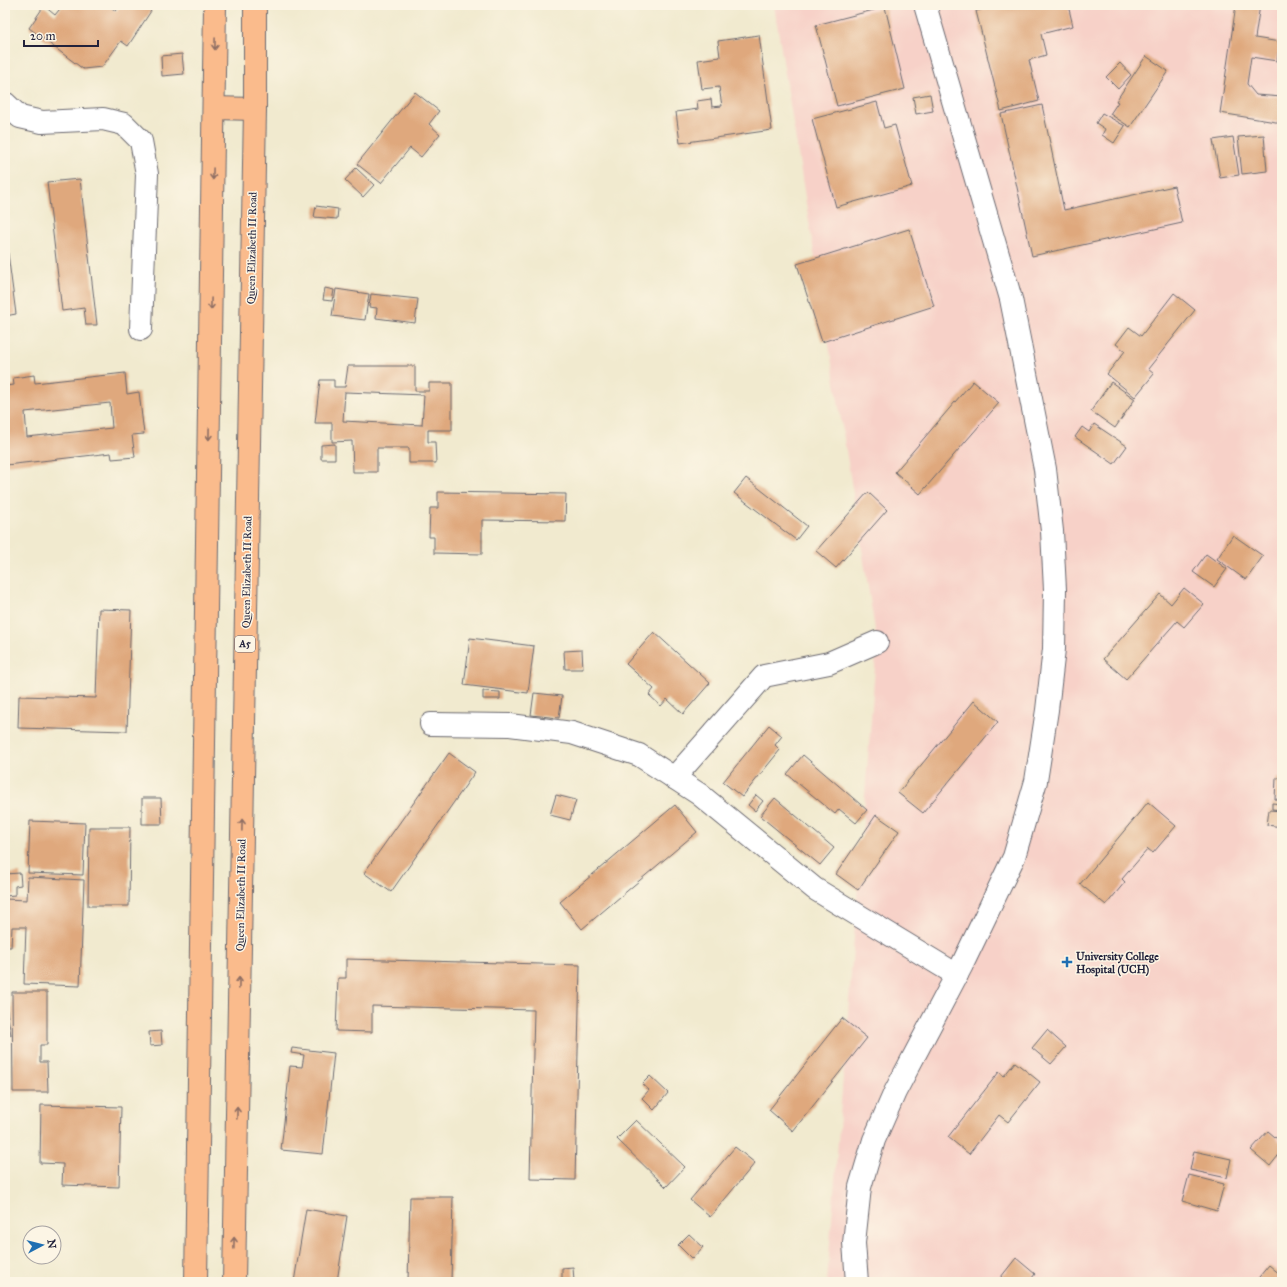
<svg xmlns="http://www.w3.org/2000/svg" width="1287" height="1287" font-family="'IM FELL Great Primer',serif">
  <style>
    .built { fill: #f7d1c8 }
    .building { fill: #dfa87d; fill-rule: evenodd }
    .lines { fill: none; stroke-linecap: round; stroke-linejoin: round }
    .minor-casing { stroke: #6a686f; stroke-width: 24 }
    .highway-casing { stroke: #6a686f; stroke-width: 24 }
    .minor { stroke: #fff; stroke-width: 22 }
    .highway { stroke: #fabb8c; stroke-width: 22 }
    .oneway { stroke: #8e6e64 }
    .poi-dot { fill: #1f6fb2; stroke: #fcf5e5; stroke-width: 1.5 }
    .labels { text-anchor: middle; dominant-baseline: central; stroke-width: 3; stroke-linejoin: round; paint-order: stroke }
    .shield { fill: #fcf5e5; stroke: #63616e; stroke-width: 1 }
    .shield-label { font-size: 10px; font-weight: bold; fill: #22223b }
    .street-label { font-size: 11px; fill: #22223b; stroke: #fcf5e5 }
    .poi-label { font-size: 11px; font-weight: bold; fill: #22223b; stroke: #fcf5e5; text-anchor: start }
  </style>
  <rect width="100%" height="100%" fill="#fcf5e5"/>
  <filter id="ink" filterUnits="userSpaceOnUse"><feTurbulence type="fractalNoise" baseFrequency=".025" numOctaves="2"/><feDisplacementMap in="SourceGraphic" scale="8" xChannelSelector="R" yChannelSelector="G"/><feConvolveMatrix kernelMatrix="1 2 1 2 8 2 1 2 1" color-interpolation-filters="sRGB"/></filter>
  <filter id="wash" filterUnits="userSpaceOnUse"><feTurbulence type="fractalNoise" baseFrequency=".012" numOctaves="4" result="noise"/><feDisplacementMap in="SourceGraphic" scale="16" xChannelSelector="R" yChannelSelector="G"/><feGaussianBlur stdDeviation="0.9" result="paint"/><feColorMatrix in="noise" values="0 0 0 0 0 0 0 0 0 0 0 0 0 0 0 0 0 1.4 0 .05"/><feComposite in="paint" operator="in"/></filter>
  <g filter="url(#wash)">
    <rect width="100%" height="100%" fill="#f1eacf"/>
    <!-- built -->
    <path class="built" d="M774 5H1282V1282H827L877 642Z"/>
    <g id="blocks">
      <!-- building -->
      <g class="building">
        <path d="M63 5H108L116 11 121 5H143L151 11 128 46 121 41 102 67 83 69 29 28 44 6 55 15Z"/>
        <path d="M1000 5H1068L1073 26 1041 34 1046 55 1029 60 1039 101 1001 111 976 11Z"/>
        <path d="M1236 5H1260L1255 38 1280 42 1277 61 1251 57 1247 84 1256 95 1282 97V123L1220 113Z"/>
        <path d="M885 7 905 89 837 106 816 25Z"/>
        <path d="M759 35 772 130 680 143 676 112 698 109 697 101 711 99 712 107 722 106 719 87 702 89 698 60 720 57 718 41Z"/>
        <path d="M182 54 184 74 162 76 161 56Z"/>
        <path d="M1146 56 1168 71 1130 127 1110 114 1118 102 1116 101Z"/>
        <path d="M1120 63 1131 75 1118 89 1106 77Z"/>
        <path d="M415 92 439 111 429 124 440 134 421 157 410 148 381 183 357 164Z"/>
        <path d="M930 94 933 111 916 114 913 97Z"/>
        <path d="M877 102 884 128 895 125 912 186 836 207 812 119Z"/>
        <path d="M1042 105 1064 210 1174 186 1182 223 1032 256 1001 114Z"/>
        <path d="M1102 113 1125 126 1114 143 1102 135 1105 129 1096 123Z"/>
        <path d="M1264 135 1267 171 1242 174 1238 137Z"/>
        <path d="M1233 137 1239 175 1220 178 1213 140Z"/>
        <path d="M356 168 374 185 363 197 345 180Z"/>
        <path d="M80 179 97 325H86L84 308 62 311 47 182Z"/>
        <path d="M316 206 338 209 337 219 314 217Z"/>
        <path d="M909 229 934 306 822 342 797 264Z"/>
        <path d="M5 231 16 314 5 316Z"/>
        <path d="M325 288 334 290 332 301 323 300Z"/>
        <path d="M336 289 369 294 365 320 332 316Z"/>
        <path d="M1174 293 1195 310 1148 369 1154 374 1135 397 1107 374 1125 351 1116 344 1129 327 1141 336Z"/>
        <path d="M371 294 418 299 415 323 376 318 377 308 369 307Z"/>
        <path d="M348 366H415V391H429V383H452V430H428V442H435L436 463H409V448H377V472H353L352 441 332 442V423H315L320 380H334V387H345ZM345 392 424 395 422 425 343 421Z"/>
        <path d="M125 373 127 394 139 392 144 434 132 435 135 457 112 459 111 453 6 465 5 386 14 385 13 378 34 375 35 383ZM110 403 112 428 27 437 25 412Z"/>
        <path d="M973 381 999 403 920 494 895 472Z"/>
        <path d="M1111 382 1135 399 1115 428 1091 411Z"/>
        <path d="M1094 424 1127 446 1114 464 1075 437 1082 427 1089 432Z"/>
        <path d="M335 444V459H321V445Z"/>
        <path d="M746 478 807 526 796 540 734 493Z"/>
        <path d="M438 492 566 494 565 521 482 520V554L434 553V537H429L430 508H438Z"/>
        <path d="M868 492 887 510 836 568 816 551Z"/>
        <path d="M1233 535 1263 556 1246 580 1217 559Z"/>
        <path d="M1206 554 1227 569 1214 587 1193 572Z"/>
        <path d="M1184 588 1204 604 1184 627 1177 621 1126 679 1103 659 1160 594 1171 604Z"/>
        <path d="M99 609 131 610 127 731 18 728 19 696 96 698Z"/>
        <path d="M654 632 710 683 683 714 667 699 661 706 649 695 654 689 626 664Z"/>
        <path d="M470 638 534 646 528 693 464 685Z"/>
        <path d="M582 650 583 669H565L564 651Z"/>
        <path d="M483 691 500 692V699H483Z"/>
        <path d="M534 693 562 696 559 718 531 715Z"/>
        <path d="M974 701 998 722 923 813 898 793Z"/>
        <path d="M769 725 782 736 775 745 780 750 742 797 723 782Z"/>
        <path d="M449 753 475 772 391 892 364 873Z"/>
        <path d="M803 755 867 810 856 823 839 809 835 814 787 774Z"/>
        <path d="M1276 778H1282V800L1275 799Z"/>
        <path d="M556 795 576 800 570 820 550 815Z"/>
        <path d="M756 795 763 801 755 811 748 805Z"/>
        <path d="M142 798H161L162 824H142Z"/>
        <path d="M775 798 834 848 820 865 760 816Z"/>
        <path d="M1148 802 1176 826 1153 853 1148 849 1122 879 1125 882 1106 905 1080 884Z"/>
        <path d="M1272 803 1282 804V810L1272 809Z"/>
        <path d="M675 805 697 832 582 929 560 902Z"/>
        <path d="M1269 810 1282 811V827L1267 825Z"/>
        <path d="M876 815 899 831 858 890 836 874Z"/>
        <path d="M30 821 85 823 83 875 28 873Z"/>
        <path d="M89 827H130L129 906H88Z"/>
        <path d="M20 873 21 885 15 886V895L5 896V874Z"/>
        <path d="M28 877 84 880 80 986 24 984 26 927H12L11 947H5V899L27 900Z"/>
        <path d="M346 959 580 965 575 1180 530 1179 534 1010 372 1006V1032L336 1031 338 978H346Z"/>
        <path d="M12 992H47V1045H40V1062H47L48 1092H13Z"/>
        <path d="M5 1000 11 1035H5Z"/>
        <path d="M842 1018 867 1038 793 1131 769 1110Z"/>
        <path d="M1047 1030 1066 1047 1051 1064 1032 1048Z"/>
        <path d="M161 1031 162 1045 150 1046 149 1032Z"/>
        <path d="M292 1048 334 1053 323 1154 281 1150 290 1066 302 1067 304 1055 291 1053Z"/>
        <path d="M1015 1062 1040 1082 1008 1122 999 1115 969 1154 948 1137 999 1072 1004 1076Z"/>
        <path d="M650 1076 668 1093 654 1110 642 1098 649 1090 642 1084Z"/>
        <path d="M41 1105 121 1107 119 1187 62 1185 63 1164 40 1163Z"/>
        <path d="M636 1120 685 1167 666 1187 617 1139Z"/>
        <path d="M1268 1131 1282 1143V1151L1270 1166 1251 1150Z"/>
        <path d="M735 1147 755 1163 710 1217 690 1200Z"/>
        <path d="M1194 1151 1231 1159 1227 1178 1190 1170Z"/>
        <path d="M1189 1175 1224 1184 1217 1211 1182 1201Z"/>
        <path d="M410 1197H453L451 1282H408Z"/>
        <path d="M306 1209 347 1216 337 1282H294Z"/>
        <path d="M689 1234 703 1247 692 1259 678 1245Z"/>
        <path d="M1016 1258 1035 1274 1029 1282H997Z"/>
        <path d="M1269 1265 1282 1276V1282H1255Z"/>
        <path d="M573 1267 574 1282H562V1268Z"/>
      </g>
    </g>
  </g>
  <g filter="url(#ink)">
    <use href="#blocks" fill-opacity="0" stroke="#6a686f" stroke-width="1"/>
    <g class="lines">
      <!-- minor casing -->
      <g class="minor-casing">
        <g id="minor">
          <path d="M5 103 20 117 42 122 103 119 124 124 141 141 147 174 141 329"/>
          <path d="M431 724 510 725 572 733 639 755 699 794 815 889 957 975"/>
          <path d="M674 778 764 676 829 663 877 642"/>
          <path d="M857 1282 854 1243 860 1187 874 1140 895 1092 962 965 1014 857 1036 781 1047 710 1054 649 1055 590 1052 531 1045 469 1011 299 925 5"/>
        </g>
      </g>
      <!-- highway casing -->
      <g class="highway-casing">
        <g id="highway">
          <path d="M214 108 255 109"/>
          <path d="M196 1282 215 5"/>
          <path d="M234 1282 255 109V5"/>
        </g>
      </g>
      <!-- minor -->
      <use href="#minor" class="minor"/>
      <!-- highway -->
      <use href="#highway" class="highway"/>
    </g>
    <!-- one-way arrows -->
    <defs><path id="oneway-shaft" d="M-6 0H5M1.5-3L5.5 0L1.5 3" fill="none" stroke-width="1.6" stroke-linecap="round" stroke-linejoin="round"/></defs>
    <g class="oneway">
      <use href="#oneway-shaft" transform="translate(215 44) rotate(91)"/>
      <use href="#oneway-shaft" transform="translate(213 174) rotate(91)"/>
      <use href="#oneway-shaft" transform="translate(211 304) rotate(91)"/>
      <use href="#oneway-shaft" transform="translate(209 434) rotate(91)"/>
      <use href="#oneway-shaft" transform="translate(242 825) rotate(-89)"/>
      <use href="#oneway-shaft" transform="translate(239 983) rotate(-89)"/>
      <use href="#oneway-shaft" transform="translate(237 1113) rotate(-89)"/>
      <use href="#oneway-shaft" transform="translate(234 1243) rotate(-89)"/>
    </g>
  </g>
  <!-- markers -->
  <path class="poi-dot" d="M1065 956h4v4h4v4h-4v4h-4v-4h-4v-4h4z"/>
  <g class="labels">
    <!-- shield labels -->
    <rect class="shield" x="235" y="636" width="20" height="16" rx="3"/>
    <g class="shield-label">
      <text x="245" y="644">A5</text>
    </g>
    <!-- street labels -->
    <g class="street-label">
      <text transform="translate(252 248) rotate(-89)">Queen Elizabeth II Road</text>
      <text transform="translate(247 572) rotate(-89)">Queen Elizabeth II Road</text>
      <text transform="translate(241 895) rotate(-89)">Queen Elizabeth II Road</text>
    </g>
    <!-- poi labels -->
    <g class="poi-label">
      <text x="1076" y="956">University College<tspan x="1076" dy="13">Hospital (UCH)</tspan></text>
    </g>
  </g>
  <!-- margin -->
  <rect width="1287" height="1287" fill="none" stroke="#fcf5e5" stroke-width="20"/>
  <!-- north arrow -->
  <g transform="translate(42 1245) rotate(83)"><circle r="19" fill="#fcf5e5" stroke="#a5a1a1"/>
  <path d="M0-3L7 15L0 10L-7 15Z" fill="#1f6fb2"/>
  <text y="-6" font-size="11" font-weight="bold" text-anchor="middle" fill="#22223b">N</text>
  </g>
  <!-- scale -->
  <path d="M24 40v6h74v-6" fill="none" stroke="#22223b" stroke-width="2"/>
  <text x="30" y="40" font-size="12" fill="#22223b" stroke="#fcf5e5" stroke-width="3" paint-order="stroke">20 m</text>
</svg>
